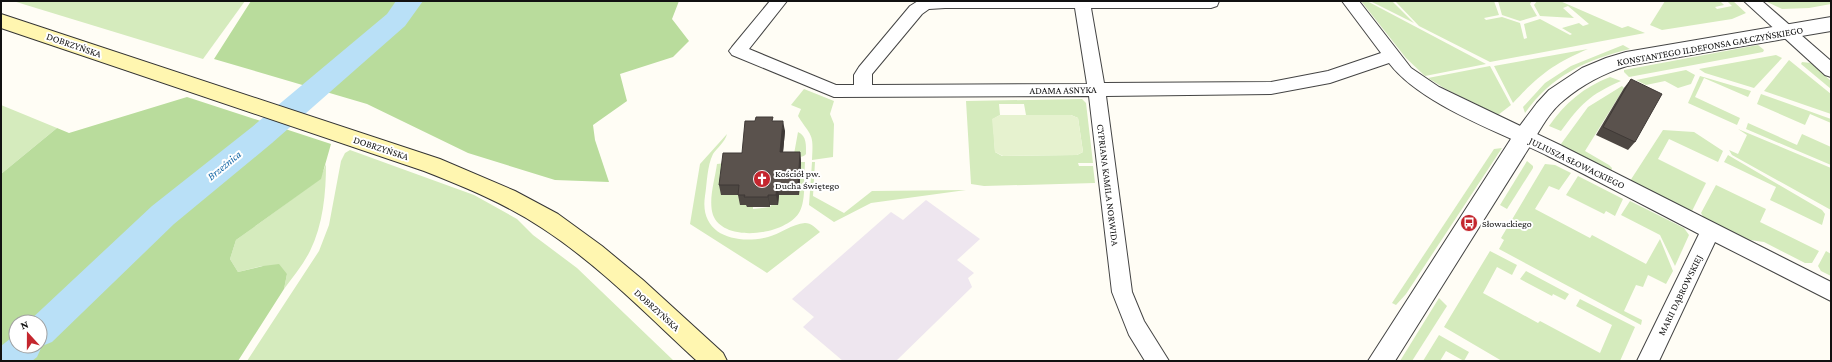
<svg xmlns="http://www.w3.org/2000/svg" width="1832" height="362" font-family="'Crimson Pro',serif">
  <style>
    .industrial { fill: #eee6ef }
    .green { fill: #d5ebbd; fill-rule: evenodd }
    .forest { fill: #b9dc9c; fill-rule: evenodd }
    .pitch { fill: #e6f2cf }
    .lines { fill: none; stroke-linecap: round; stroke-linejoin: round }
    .river { fill: #b9e0f7; fill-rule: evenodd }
    .minor-casing { stroke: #444; stroke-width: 2 }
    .tertiary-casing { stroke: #444; stroke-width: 2 }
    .secondary-casing { stroke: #333; stroke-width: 2 }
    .minor { fill: #fff; fill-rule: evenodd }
    .tertiary { fill: #fff; fill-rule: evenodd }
    .secondary { fill: #fff6b0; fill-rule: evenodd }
    .wall { fill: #4d4742 }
    .shaded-wall { fill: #3f3936 }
    .building { fill: #5a524d; stroke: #3f3936 }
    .labels { text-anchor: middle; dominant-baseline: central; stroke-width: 4; stroke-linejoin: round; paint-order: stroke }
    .street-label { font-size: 10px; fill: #111; stroke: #fff }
    .poi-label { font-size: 10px; fill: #111; stroke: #fff; text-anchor: start }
    .water-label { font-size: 11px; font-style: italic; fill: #1768a6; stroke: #fff }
  </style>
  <rect width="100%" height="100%" fill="#fffdf5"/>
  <!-- industrial -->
  <path class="industrial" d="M926 200 980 239 957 260 974 273 968 278 972 287 896 361H843L803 327 814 317 792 299 891 212 903 220Z"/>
  <!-- green -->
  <g class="green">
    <path d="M13 1H245L203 59Z"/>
    <path d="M1361 1H1367L1486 64 1425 76 1406 58Z"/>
    <path d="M1370 1H1392L1414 23Z"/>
    <path d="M1395 1H1494L1499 15 1484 18 1486 20 1502 17 1520 23 1524 39 1527 38 1524 24 1540 19 1570 35 1572 34 1562 28 1579 23 1583 26 1589 24 1568 6 1563 8 1574 18 1540 16 1534 5 1537 1H1560L1622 28 1628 26 1645 33 1490 62 1419 26Z"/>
    <path d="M1498 1H1532L1530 4 1537 16 1520 21 1502 15Z"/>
    <path d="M1665 1H1720L1724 5 1715 7 1717 9 1732 6 1727 1H1733L1746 13 1732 19 1662 30 1650 25Z"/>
    <path d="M1765 1H1831V4L1809 8 1782 9Z"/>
    <path d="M1623 45 1630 49C1586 60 1552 75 1525 113L1523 107 1545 83 1571 66Z"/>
    <path d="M1758 45 1764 50 1763 52 1629 77 1624 72V70L1640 67Z"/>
    <path d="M1588 49C1553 64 1539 75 1513 103L1494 66Z"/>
    <path d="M1776 55 1782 58 1754 88 1705 73 1699 69Z"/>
    <path d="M1789 60 1831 94V114L1764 91Z"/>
    <path d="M1802 62 1811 63 1831 81V89L1801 64Z"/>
    <path d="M1490 66 1511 105 1498 115 1444 88 1428 78Z"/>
    <path d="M1686 70 1695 75 1691 84 1678 88 1665 81 1646 85 1636 80Z"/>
    <path d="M1700 76 1751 91 1748 97 1704 78 1695 97 1740 118 1737 125 1688 103Z"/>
    <path d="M1610 77 1621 81C1589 95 1581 104 1561 131L1549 126C1565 103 1584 87 1610 77Z"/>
    <path d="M1622 86 1624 88 1585 151 1609 165 1612 168 1611 172 1568 151 1561 144 1588 107Z"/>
    <path d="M804 89 834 101 830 114 834 124 833 157 812 160C814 132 811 137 798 116L801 109 791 105Z"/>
    <path d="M1761 94 1831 119V123L1810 114 1805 125 1757 104Z"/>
    <path d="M1082 99 1086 103 1093 163H1078L1079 166H1093L1095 183 984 186 971 184 966 101ZM999 104H1024L1026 115H1071L1078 118 1083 152 1077 155 1002 156 995 152 993 119 1000 115Z"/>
    <path d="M1 105 57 128 1 174Z"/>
    <path d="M1748 123 1797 145 1802 134 1831 147V165L1746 129Z"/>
    <path d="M1738 129 1831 168V210L1732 155 1729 150 1738 154 1747 135Z"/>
    <path d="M1663 130 1694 132 1723 151 1718 162 1669 139 1658 159 1706 183 1692 211 1630 181Z"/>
    <path d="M798 132C807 136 806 146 806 154 803 158 798 157 794 154Z"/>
    <path d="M727 134C725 142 717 148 713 154 707 166 707 183 705 196 699 235 736 245 768 237 780 234 792 224 805 223 811 223 816 228 820 232L767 273 690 224 700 164Z"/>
    <path d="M1502 148 1406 294 1396 305 1392 303 1494 149Z"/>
    <path d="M350 150 474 195 517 219 533 235 577 268 674 361H247L319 251 329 225 341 161 345 153Z"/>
    <path d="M1728 155 1822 210 1825 214 1822 225 1770 200 1776 187 1724 162Z"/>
    <path d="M1527 161 1533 166V168L1507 209 1500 205Z"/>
    <path d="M801 162H805C804 175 806 200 800 211 788 235 724 244 713 215 708 200 715 179 717 164L725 163 747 205 753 207V209L770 207Z"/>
    <path d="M812 162H815L813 196 844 213 872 191 966 190 871 203 834 222 809 205Z"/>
    <path d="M326 164C326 193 323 225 310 251 303 265 293 277 284 289L287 274 262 266 238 272 230 259 236 240 320 179Z"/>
    <path d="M1545 164 1555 165 1571 173 1559 190 1549 186 1535 209 1590 238 1592 235 1646 264 1660 239 1673 271 1666 284 1648 275 1643 287 1636 285 1624 311 1642 320 1641 325 1499 249 1504 240 1501 238Z"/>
    <path d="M1578 176 1623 199 1615 216 1606 211 1604 214 1566 195Z"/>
    <path d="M1716 185 1766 209 1760 222 1819 251 1812 263H1805L1764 242 1750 240 1704 218 1701 213Z"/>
    <path d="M1630 201 1684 228 1689 235 1675 266 1660 235 1621 215Z"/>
    <path d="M1490 251 1517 265 1512 275 1497 267 1483 293 1538 323 1540 321 1600 353 1612 325 1576 306 1580 299 1635 327 1620 361H1502L1444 327Z"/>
    <path d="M1826 251 1831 254V276L1821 271 1818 266Z"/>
    <path d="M1526 271 1569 294 1565 300 1553 294 1552 296 1520 279Z"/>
    <path d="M1439 298 1447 306 1412 361H1400Z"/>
    <path d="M1439 335 1469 352 1464 361 1446 351 1440 361H1423Z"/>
  </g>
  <!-- forest -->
  <g class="forest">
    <path d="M251 1H679L672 19 689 41 673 57 620 74 627 101 593 125 595 140 609 182 555 180 468 153 367 104 214 59Z"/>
    <path d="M187 97 331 144 321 179 236 240 230 259 238 272 263 266 279 264 287 274 284 289 238 361H1V174L57 128 69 133ZM16 322H40V346H16Z"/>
  </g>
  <!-- pitch -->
  <path class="pitch" d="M1000 115H1071L1078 118 1083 152 1077 155 1003 156 995 152 992 119Z"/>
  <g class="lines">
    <!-- river -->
    <path class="river" d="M396 1H423L405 26 272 143 174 224 52 342 42 346 37 357 32 361H1V346L16 334V346H40V322H28L152 206 252 127 387 14Z"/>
    <!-- minor casing -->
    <g class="minor-casing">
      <g id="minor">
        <path d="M770 1H787L749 49 836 85H854V75L859 67 910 6 918 1H1219L1217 6 1211 8H1091L1104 83 1271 82 1328 71 1381 53 1342 1H1359L1411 68 1439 87 1560 145 1831 282V301L1715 242 1659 361H1637L1699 234C1649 208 1598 181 1548 156 1500 132 1421 105 1389 63L1330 83 1271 94 1106 96 1132 292 1144 321 1169 361H1145L1129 335 1112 292 1089 96 834 97 732 55 729 51 732 47ZM945 8H1075L1087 84 872 85V74L922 14 929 9Z"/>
        <path d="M1744 1H1762L1831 61V77L1825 75Z"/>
      </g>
    </g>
    <!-- tertiary casing -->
    <g class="tertiary-casing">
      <path id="tertiary" d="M1831 17V31L1627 66C1604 73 1582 85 1564 100 1550 111 1541 128 1532 143L1395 361H1368L1516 131 1537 103 1549 90 1582 68 1606 58 1626 52Z"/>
    </g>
    <!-- secondary casing -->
    <g class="secondary-casing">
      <path id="secondary" d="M1 14 440 159 515 191 558 214 602 246 643 280 723 353 727 361H697C647 315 599 265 542 228 506 204 465 187 424 171L1 28Z"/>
    </g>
    <!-- minor -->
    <use href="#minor" class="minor"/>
    <!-- tertiary -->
    <use href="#tertiary" class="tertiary"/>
    <!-- secondary -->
    <use href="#secondary" class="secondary"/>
  </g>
  <!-- wall -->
  <g class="wall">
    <path d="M1631 79 1635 142 1628 150 1596 135 1624 88Z"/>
    <path d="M773 121 785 131 783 152H800L801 162 799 195H779L778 205H770V207H747L746 205H740L738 195H721L719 185 742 153Z"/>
  </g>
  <!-- shaded-wall -->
  <g class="shaded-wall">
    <path d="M783 121 785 131 782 163 780 152Z"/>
    <path d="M800 152 801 162 799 195 798 185Z"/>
    <path d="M777 185 779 195 778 205 776 195Z"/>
    <path d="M768 195 770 205V207L768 197Z"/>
  </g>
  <!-- building -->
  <g class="building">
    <path d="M1631 79 1662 94 1635 142 1603 127Z"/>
    <path d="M756 117H773L772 121H783L780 152H800L798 185H777L776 195H768V197H744L745 195H738L739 185H719L723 153H742L745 121H755Z"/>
  </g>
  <!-- icons -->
  <defs>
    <g id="church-disc" transform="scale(0.9)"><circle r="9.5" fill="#c4262e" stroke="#fff"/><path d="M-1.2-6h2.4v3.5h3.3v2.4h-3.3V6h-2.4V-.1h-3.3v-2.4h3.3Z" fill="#fff"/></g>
    <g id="bus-disc" transform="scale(0.9)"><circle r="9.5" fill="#c4262e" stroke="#fff"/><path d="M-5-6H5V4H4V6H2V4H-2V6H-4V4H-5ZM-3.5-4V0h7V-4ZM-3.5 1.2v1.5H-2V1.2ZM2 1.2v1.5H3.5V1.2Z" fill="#fff"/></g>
  </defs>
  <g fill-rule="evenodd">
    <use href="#church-disc" x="762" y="179"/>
    <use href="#bus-disc" x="1469" y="223"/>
  </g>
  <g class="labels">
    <!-- street labels -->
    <g class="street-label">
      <text transform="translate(74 45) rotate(19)">DOBRZYŃSKA</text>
      <text transform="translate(1710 46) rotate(-10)">KONSTANTEGO ILDEFONSA GAŁCZYŃSKIEGO</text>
      <text transform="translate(1063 90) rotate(-1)">ADAMA ASNYKA</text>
      <text transform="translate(381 148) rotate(18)">DOBRZYŃSKA</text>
      <text transform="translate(1577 163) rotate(26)">JULIUSZA SŁOWACKIEGO</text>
      <text transform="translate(1108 185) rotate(83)">CYPRIANA KAMILA NORWIDA</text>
      <text transform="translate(1680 295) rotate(-64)">MARII DĄBROWSKIEJ</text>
      <text transform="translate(657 310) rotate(42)">DOBRZYŃSKA</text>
    </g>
    <!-- poi labels -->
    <g class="poi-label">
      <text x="775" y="173">Kościół pw.<tspan x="775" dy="12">Ducha Świętego</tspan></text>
      <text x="1482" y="223">Słowackiego</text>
    </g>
    <!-- water labels -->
    <g class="water-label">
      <text transform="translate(224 165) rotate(-39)">Brzeźnica</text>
    </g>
  </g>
  <!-- border -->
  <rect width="1832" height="362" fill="none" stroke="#111111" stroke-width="4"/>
  <!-- north arrow -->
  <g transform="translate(28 334) rotate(339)"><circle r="19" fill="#ffffff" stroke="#a0a0a0"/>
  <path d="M0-3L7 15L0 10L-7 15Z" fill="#c4262e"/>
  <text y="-6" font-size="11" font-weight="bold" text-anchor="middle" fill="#111111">N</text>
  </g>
</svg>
